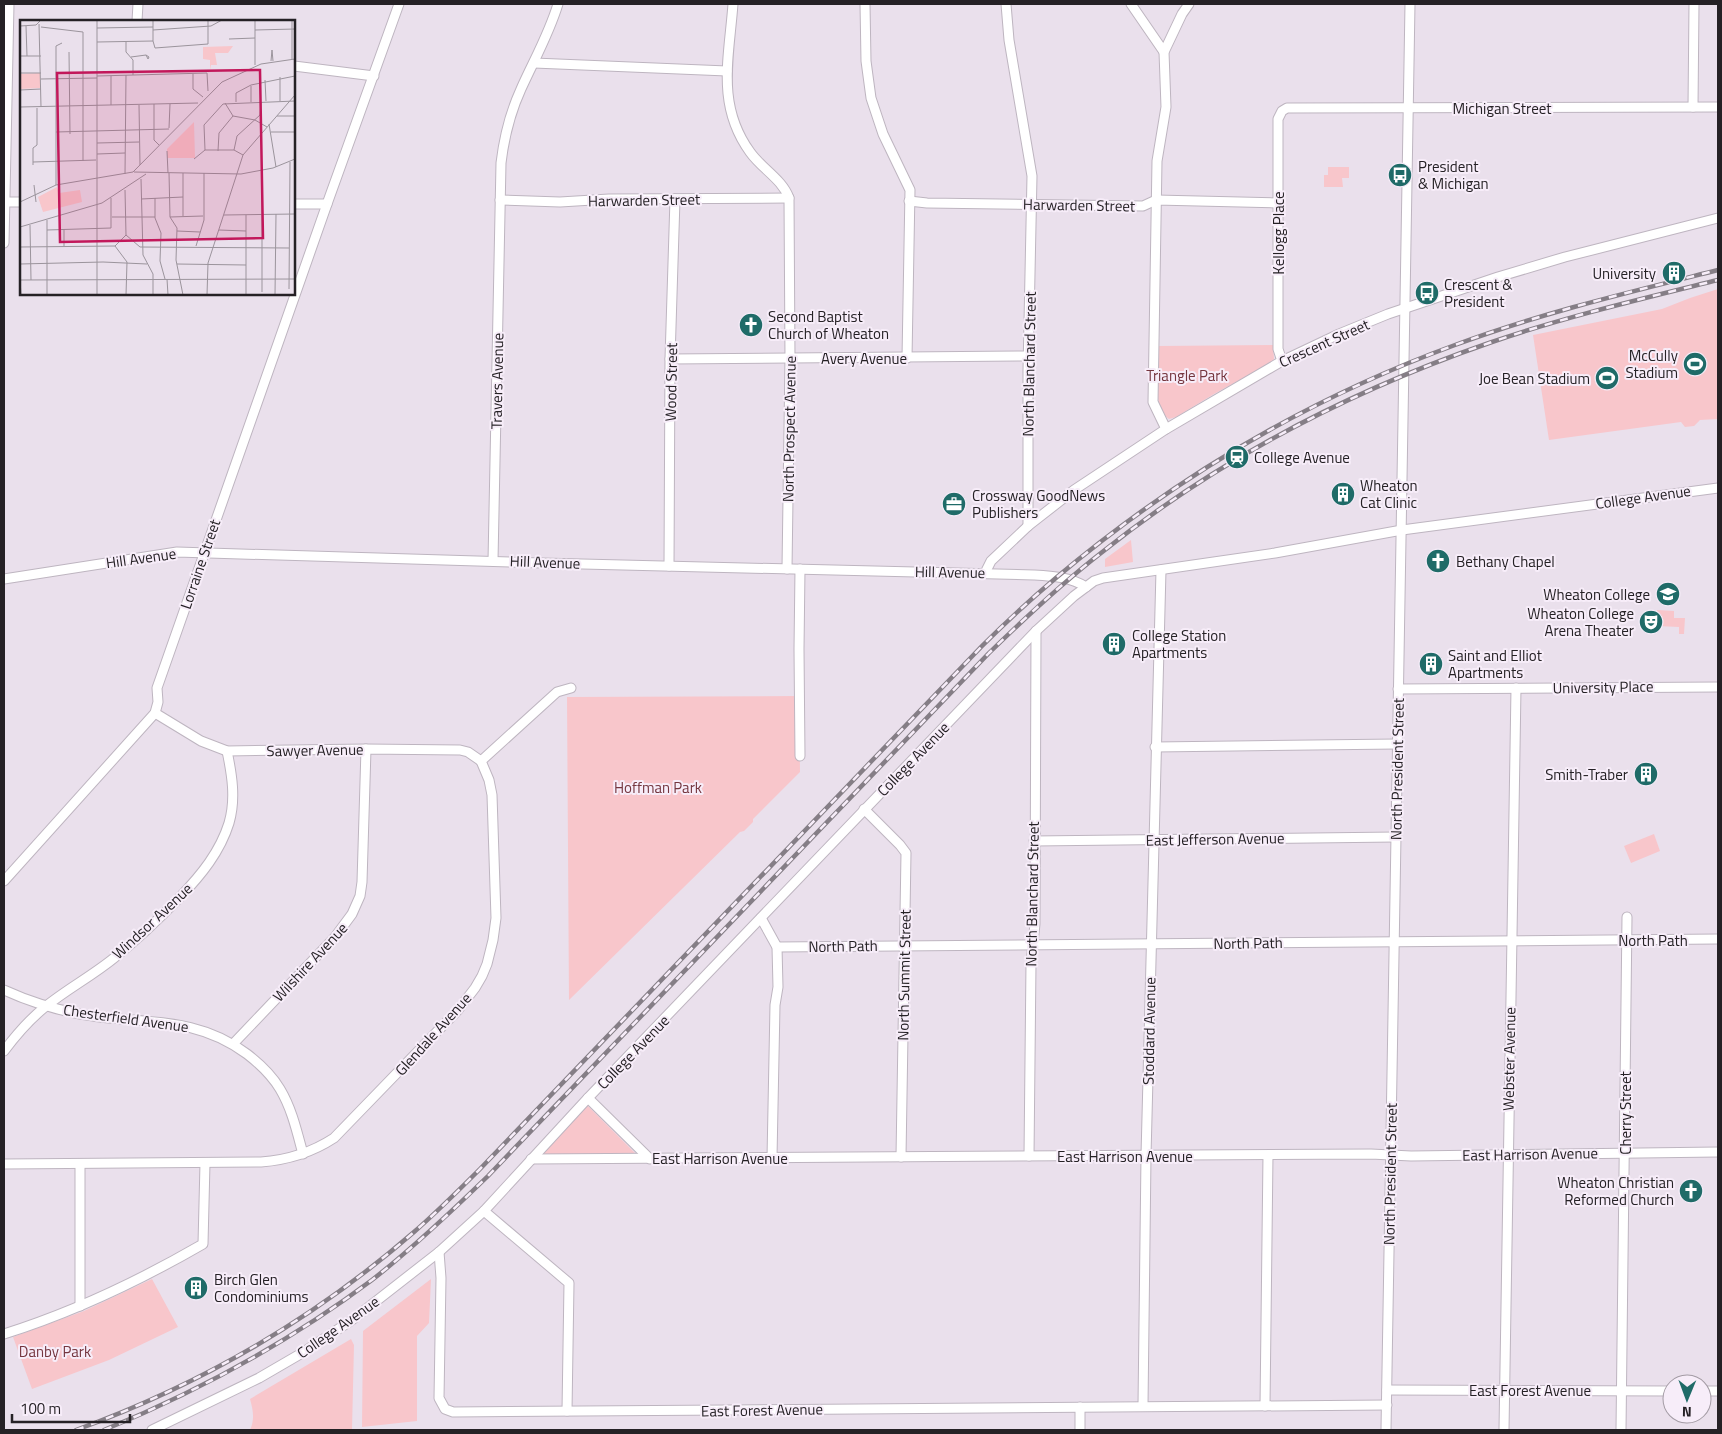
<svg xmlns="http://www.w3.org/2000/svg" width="1722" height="1434" font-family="'Titillium Web',sans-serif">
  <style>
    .green { fill: #f8c6cb }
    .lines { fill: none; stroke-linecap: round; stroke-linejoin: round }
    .minor-casing { stroke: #beb5c0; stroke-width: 11 }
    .minor { stroke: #fff; stroke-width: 9 }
    .rail-casing { stroke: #857e86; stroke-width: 4.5 }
    .rail { stroke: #f7edf9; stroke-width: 2.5; stroke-dasharray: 8; stroke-linecap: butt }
    .labels { text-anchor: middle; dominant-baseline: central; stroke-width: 4; stroke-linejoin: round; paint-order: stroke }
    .street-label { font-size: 15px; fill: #252125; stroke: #f7edf9 }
    .poi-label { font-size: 15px; fill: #252125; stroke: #f7edf9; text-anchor: start }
    .park-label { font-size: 15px; fill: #75363f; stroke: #f7edf9 }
    .inset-road { fill: none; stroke: #9b949c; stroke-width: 1 }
    .view { fill: #c2185b; fill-opacity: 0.15; stroke: #c2185b; stroke-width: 2.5 }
    .inset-edge { fill: none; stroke: #252125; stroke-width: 2.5 }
  </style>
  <rect width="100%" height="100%" fill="#eae0ec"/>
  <!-- green -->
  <g class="green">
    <path d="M1328 167H1349V178H1342L1343 187H1324V175H1328Z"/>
    <path d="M1718 289V419L1700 420 1694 426 1685 427 1681 422 1549 440 1533 335 1662 309 1690 298Z"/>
    <path d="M1273 345 1274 359 1272 362 1214 394 1176 417 1169 419C1151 407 1158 366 1158 346Z"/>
    <path d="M1131 540 1133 562 1105 567V559Z"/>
    <path d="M1657 610 1674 611V618H1685L1684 634H1679V627L1657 626Z"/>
    <path d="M799 696 800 772 753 819V822L744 831 740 832 569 1000 567 697Z"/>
    <path d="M1654 834 1660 851 1631 863 1624 846Z"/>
    <path d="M586 1104 638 1156 536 1157Z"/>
    <path d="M152 1279 178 1327 109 1360 32 1389 13 1337 84 1311Z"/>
    <path d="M431 1279 429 1323 417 1336V1421L362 1427 363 1331Z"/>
    <path d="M351 1339 354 1345 352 1430H250C255 1419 253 1410 250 1399Z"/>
  </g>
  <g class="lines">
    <!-- minor casing -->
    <g class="minor-casing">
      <g id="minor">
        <path d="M733 4C729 58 716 105 750 152 762 169 782 179 789 198L790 358 787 569"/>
        <path d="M865 4 866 61 871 98 883 134 910 190 907 358"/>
        <path d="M1006 4 1009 40 1032 176 1028 371V526"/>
        <path d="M1131 4 1164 52"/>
        <path d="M137 21 138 4"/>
        <path d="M534 63 727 71"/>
        <path d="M294 66 374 76"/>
        <path d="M1693 107 1694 4"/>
        <path d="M500 200 560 202 609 199 789 198"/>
        <path d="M909 201 927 203 1143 206 1156 200 1278 203"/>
        <path d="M4 202H21"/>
        <path d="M294 204H327"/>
        <path d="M4 243 9 4"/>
        <path d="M670 359 1029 356"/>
        <path d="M1282 361 1278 349V119L1282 111 1287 108 1718 107"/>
        <path d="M1166 429 1153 402 1157 161 1166 107 1164 52 1182 14 1189 4"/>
        <path d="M493 561 501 163C504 138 510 113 521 89 534 60 549 34 558 4"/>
        <path d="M669 566 670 359 675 199"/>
        <path d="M985 573 991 561 1028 526 1074 490 1166 429 1282 361 1339 334 1388 314 1498 277 1565 257 1718 218"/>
        <path d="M4 579 177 552 542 563 1034 575C1052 576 1071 577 1086 587"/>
        <path d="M1398 689 1718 687"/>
        <path d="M155 713 201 741 227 751 366 749 460 750 468 752 481 761"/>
        <path d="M1155 747 1397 744"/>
        <path d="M800 756 799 649 800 569"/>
        <path d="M864 809 900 845 906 853 901 1157"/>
        <path d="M1034 841 1396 837"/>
        <path d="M4 881 155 713 158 702 157 688 327 204 399 4"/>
        <path d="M761 918 777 947 778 987 775 1005 772 1158"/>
        <path d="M777 947 1718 939"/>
        <path d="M4 990C28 1001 53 1009 80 1014 140 1025 194 1014 247 1054 260 1064 271 1074 280 1089 292 1109 297 1132 303 1154"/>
        <path d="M233 1044 335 937 352 914 360 896 362 882 366 749"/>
        <path d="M4 1051C16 1035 30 1019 45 1007 67 989 92 976 114 958 138 939 160 918 181 896 201 875 220 852 229 823 236 799 232 775 227 751"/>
        <path d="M588 1098 650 1159"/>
        <path d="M1029 1156 1031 963 1035 924 1036 631"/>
        <path d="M531 1159 1371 1154 1411 1156 1718 1152"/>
        <path d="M4 1164 261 1162C288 1160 311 1153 334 1138L458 1010 475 988 482 976 487 964 493 940 496 918 492 795 489 780 481 761 557 692 571 688"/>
        <path d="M80 1164V1306"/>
        <path d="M484 1211 569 1283 567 1411"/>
        <path d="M439 1252 441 1278 439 1398 445 1409 453 1412 1387 1405"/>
        <path d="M4 1334C74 1312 139 1281 203 1244L205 1163"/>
        <path d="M1387 1390 1672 1391"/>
        <path d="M1702 1391H1718"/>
        <path d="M1143 1406 1146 1156 1161 570"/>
        <path d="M1265 1406 1268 1155"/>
        <path d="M152 1430 259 1378 302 1353 352 1320 439 1252 484 1211 588 1098 1036 631 1074 596 1094 581 1103 578 1275 553 1402 530 1718 488"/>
        <path d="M1080 1430V1407"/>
        <path d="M1386 1430 1410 4"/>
        <path d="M1504 1430 1516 688"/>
        <path d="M1621 1430 1627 917"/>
      </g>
    </g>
    <!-- minor -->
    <use href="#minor" class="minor"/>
    <!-- rail casing -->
    <g class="rail-casing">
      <g id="rail">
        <path d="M76 1430C200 1385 315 1318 414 1232 437 1212 459 1190 480 1169L982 646C1006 622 1031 599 1057 577 1175 478 1310 398 1455 345 1541 313 1630 292 1718 270"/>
        <path d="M104 1430C199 1391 289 1342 372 1280 413 1248 451 1212 488 1176L989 653C1025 618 1061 584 1101 553 1216 461 1350 391 1489 343 1564 317 1641 299 1718 280"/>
      </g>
    </g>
    <!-- rail -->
    <use href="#rail" class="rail"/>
  </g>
  <!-- icons -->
  <defs>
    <g id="bus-disc" transform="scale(1.25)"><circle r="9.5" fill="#1f6b68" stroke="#f7edf9"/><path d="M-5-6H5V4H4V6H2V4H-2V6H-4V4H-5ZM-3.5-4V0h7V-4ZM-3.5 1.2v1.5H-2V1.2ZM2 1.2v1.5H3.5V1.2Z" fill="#fff"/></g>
    <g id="building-disc" transform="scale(1.25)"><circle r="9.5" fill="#1f6b68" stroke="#f7edf9"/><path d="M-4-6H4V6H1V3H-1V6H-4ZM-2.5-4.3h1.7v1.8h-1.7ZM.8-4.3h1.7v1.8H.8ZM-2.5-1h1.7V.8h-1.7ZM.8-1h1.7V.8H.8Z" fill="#fff"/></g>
    <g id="church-disc" transform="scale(1.25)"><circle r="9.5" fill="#1f6b68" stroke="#f7edf9"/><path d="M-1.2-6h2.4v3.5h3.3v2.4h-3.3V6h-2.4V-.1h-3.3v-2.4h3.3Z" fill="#fff"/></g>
    <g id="stadium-disc" transform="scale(1.25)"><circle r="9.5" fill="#1f6b68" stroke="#f7edf9"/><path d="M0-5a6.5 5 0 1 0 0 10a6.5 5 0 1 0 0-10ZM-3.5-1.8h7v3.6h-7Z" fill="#fff"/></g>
    <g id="station-disc" transform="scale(1.25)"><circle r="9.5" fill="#1f6b68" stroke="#f7edf9"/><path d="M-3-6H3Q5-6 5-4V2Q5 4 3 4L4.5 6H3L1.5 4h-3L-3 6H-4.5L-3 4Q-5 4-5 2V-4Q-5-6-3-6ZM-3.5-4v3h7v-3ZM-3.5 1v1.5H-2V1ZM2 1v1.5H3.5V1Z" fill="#fff"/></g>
    <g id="office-disc" transform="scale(1.25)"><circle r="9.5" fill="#1f6b68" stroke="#f7edf9"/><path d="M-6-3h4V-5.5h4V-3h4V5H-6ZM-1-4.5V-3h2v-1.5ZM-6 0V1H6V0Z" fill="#fff"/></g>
    <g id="university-disc" transform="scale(1.25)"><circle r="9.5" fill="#1f6b68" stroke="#f7edf9"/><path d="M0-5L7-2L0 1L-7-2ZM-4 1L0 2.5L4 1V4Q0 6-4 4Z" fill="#fff"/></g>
    <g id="theatre-disc" transform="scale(1.25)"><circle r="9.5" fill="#1f6b68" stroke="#f7edf9"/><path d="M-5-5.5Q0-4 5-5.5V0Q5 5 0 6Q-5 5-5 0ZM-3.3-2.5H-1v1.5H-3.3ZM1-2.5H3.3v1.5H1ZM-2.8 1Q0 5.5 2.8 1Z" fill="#fff"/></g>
  </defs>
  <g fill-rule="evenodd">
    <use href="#bus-disc" x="1400" y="175"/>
    <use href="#building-disc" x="1674" y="273"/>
    <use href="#bus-disc" x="1427" y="293"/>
    <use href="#church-disc" x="751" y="325"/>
    <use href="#stadium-disc" x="1695" y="364"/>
    <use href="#stadium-disc" x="1607" y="378"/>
    <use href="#station-disc" x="1237" y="457"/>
    <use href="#building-disc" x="1343" y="494"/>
    <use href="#office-disc" x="954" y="504"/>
    <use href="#church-disc" x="1438" y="561"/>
    <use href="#university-disc" x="1668" y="594"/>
    <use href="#theatre-disc" x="1651" y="622"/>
    <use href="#building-disc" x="1114" y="644"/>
    <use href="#building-disc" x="1431" y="664"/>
    <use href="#building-disc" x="1646" y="774"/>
    <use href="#church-disc" x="1691" y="1191"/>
    <use href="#building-disc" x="196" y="1288"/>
  </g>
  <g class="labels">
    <!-- street labels -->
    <g class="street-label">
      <text x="1502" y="108">Michigan Street</text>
      <text transform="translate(644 200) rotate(-1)">Harwarden Street</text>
      <text transform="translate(1079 205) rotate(1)">Harwarden Street</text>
      <text transform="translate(1278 233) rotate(-90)">Kellogg Place</text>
      <text transform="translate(1324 343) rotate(-24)">Crescent Street</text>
      <text x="864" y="358">Avery Avenue</text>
      <text transform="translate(1029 364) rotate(-89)">North Blanchard Street</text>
      <text transform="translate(497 381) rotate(-89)">Travers Avenue</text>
      <text transform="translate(671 382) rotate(-89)">Wood Street</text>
      <text transform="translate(789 429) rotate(-89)">North Prospect Avenue</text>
      <text transform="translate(1643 497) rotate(-8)">College Avenue</text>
      <text transform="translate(141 558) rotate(-8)">Hill Avenue</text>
      <text transform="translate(545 562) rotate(2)">Hill Avenue</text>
      <text transform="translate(200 564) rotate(-71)">Lorraine Street</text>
      <text transform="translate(950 572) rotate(1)">Hill Avenue</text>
      <text transform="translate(1603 687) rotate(-1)">University Place</text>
      <text transform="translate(315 750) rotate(-1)">Sawyer Avenue</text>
      <text transform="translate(913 759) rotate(-46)">College Avenue</text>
      <text transform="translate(1397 769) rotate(-89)">North President Street</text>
      <text transform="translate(1215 839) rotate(-1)">East Jefferson Avenue</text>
      <text transform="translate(1032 894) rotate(-89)">North Blanchard Street</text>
      <text transform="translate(152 921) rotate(-43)">Windsor Avenue</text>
      <text x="1653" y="940">North Path</text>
      <text transform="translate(1248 943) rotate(-1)">North Path</text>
      <text transform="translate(843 946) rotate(-1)">North Path</text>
      <text transform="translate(310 962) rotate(-47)">Wilshire Avenue</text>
      <text transform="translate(904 975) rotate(-89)">North Summit Street</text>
      <text transform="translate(126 1018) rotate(8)">Chesterfield Avenue</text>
      <text transform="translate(1149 1031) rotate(-89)">Stoddard Avenue</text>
      <text transform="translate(433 1034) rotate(-48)">Glendale Avenue</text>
      <text transform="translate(633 1052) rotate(-46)">College Avenue</text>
      <text transform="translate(1509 1059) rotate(-89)">Webster Avenue</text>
      <text transform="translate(1625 1113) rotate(-90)">Cherry Street</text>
      <text transform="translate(1530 1154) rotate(-1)">East Harrison Avenue</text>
      <text x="1125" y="1156">East Harrison Avenue</text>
      <text x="720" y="1158">East Harrison Avenue</text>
      <text transform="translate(1390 1174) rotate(-89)">North President Street</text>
      <text transform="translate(338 1327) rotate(-35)">College Avenue</text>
      <text x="1530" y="1390">East Forest Avenue</text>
      <text transform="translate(762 1410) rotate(-1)">East Forest Avenue</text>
    </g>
    <!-- poi labels -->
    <g class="poi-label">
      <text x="1418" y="166">President<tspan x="1418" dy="17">&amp; Michigan</tspan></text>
      <text x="1656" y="273" text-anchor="end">University</text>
      <text x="1444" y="284">Crescent &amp;<tspan x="1444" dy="17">President</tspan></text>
      <text x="768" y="316">Second Baptist<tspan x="768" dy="17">Church of Wheaton</tspan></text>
      <text x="1678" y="355" text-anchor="end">McCully<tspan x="1678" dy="17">Stadium</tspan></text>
      <text x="1590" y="378" text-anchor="end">Joe Bean Stadium</text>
      <text x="1254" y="457">College Avenue</text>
      <text x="1360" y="485">Wheaton<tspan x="1360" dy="17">Cat Clinic</tspan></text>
      <text x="972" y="495">Crossway GoodNews<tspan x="972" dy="17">Publishers</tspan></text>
      <text x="1456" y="561">Bethany Chapel</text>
      <text x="1650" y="594" text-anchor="end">Wheaton College</text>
      <text x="1634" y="613" text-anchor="end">Wheaton College<tspan x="1634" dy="17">Arena Theater</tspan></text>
      <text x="1132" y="635">College Station<tspan x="1132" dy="17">Apartments</tspan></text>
      <text x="1448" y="655">Saint and Elliot<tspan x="1448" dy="17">Apartments</tspan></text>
      <text x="1628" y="774" text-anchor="end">Smith-Traber</text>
      <text x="1674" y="1182" text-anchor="end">Wheaton Christian<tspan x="1674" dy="17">Reformed Church</tspan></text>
      <text x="214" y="1279">Birch Glen<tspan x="214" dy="17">Condominiums</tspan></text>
    </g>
    <!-- park labels -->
    <g class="park-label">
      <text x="1187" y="375">Triangle Park</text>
      <text x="658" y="787">Hoffman Park</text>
      <text x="55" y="1351">Danby Park</text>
    </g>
  </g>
  <!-- overview -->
  <g transform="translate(20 20)">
    <rect width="275" height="275" fill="#eae0ec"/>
    <path d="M213 26 208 33H195L197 45H191L190 50V40L183 39V27ZM20 53V68L0 69V54ZM174 102 175 138H147V129ZM37 167 39 173 60 170 62 182 23 192 18 177Z" fill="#f8c6cb"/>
    <path class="inset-road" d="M77 0V275M235 0V45M272 0V39M19 4 21 87M0 6 16 5 21 0M6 6 7 36M21 7 63 12V141M77 8 133 7M133 10 191 6 202 0M235 10 275 9M209 19 235 18M133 21V0M77 22 133 21 135 28 188 24V0M106 22V32L113 40V55M49 32 50 114M0 36H21M111 37 126 35 128 39 129 37 126 35M251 41 252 30 253 41M0 53H21M173 54V69L183 77M77 56 187 53 188 71M91 56V85M260 57V81M21 59 77 58M245 60 246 81M231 66V82M0 70 21 69M216 82V73L231 65 275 56M205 83 213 96 235 100 247 107M134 84V120L139 125M119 85 120 145M0 87 178 83M257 96H275M249 104 256 147M149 108 150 84M36 112 149 109M251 112H275M77 123 119 122M13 128 17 125V88M185 130H214L223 135M214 130 217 116 240 95 241 82M147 131 148 153M198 131 199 113 213 96M77 134 105 133M174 139 185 130 184 105 203 84 275 81M13 142 76 140M13 145V128M114 152 221 154 253 148 275 139M149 153 150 197M163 153V196M105 154 106 55M121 159 123 235 133 254V275M14 165 16 182M36 165V26L42 23M135 178V198L141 213 140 241 145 259M121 179 163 177M0 182 36 165 113 152 202 62 241 44 275 39M204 195 275 194M226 195V275M92 197H135M150 197 157 208 156 240 163 275M150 197 183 196M27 200V275M10 205 11 260M0 207 82 183 126 154M44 209V226M27 210 91 208V178M199 210 226 211M157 211 180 212M106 215 120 227 269 228M95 226 106 215 105 170M95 226 107 242 106 275M176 226 184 200V153M0 227 95 226M0 244 83 242 127 244M157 244 226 245M147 259 148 275M0 260 275 259M0 260 1 275M269 269 270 142M242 272V151M187 275 188 243 223 135 275 75M255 275 256 194"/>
    <path class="view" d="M240 50 243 218 40 222 37 53Z"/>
    <rect width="275" height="275" class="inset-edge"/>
  </g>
  <!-- border -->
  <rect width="1722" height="1434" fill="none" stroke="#252125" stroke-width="10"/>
  <!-- north arrow -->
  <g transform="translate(1687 1399) rotate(181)"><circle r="24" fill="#f7edf9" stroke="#a39ba4"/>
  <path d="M0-4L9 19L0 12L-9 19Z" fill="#1f6b68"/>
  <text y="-8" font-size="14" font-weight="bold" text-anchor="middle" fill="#252125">N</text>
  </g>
  <!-- scale -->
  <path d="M12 1414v8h118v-8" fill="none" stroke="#252125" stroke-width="2.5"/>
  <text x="20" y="1414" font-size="15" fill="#252125" stroke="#f7edf9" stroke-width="4" paint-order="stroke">100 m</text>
</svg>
